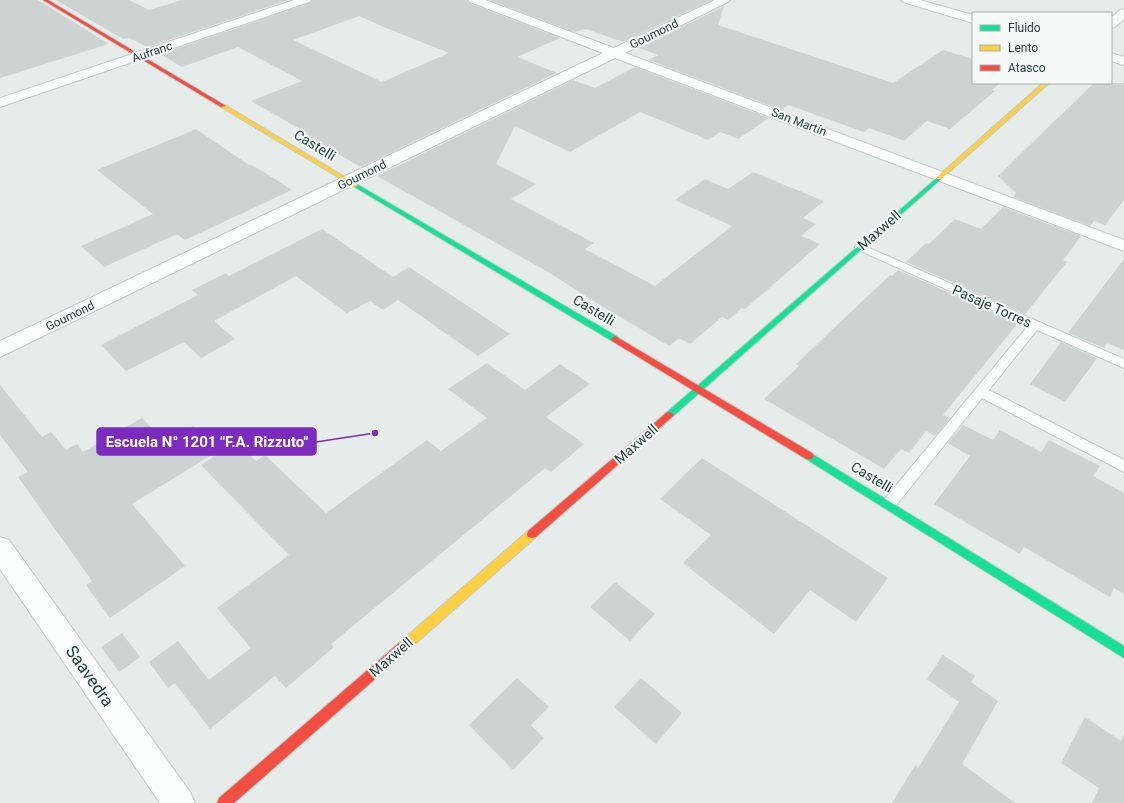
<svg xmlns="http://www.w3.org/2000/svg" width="1124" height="803" font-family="Roboto,sans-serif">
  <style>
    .building { fill: #cdd3d1; fill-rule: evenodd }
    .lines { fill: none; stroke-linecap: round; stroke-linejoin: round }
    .lane-casing { stroke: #c3c9c7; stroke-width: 2 }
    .street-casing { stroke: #c3c9c7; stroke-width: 2 }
    .fast-casing { stroke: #c2cac7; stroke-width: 2 }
    .slow-casing { stroke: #c2cac7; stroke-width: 2 }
    .jam-casing { stroke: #c2cac7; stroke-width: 2 }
    .lane { fill: #fbfcfc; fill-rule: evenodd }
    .street { fill: #fbfcfc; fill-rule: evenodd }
    .fast { fill: #16e098; fill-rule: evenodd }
    .slow { fill: #ffcf43; fill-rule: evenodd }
    .jam { fill: #f24e42; fill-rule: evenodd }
    .labels { text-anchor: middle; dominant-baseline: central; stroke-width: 4; stroke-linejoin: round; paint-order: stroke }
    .far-street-label { font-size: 12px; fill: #23403c; stroke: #f5faf8 }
    .street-label { font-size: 14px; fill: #23403c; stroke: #f5faf8 }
    .near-street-label { font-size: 17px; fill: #23403c; stroke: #f5faf8 }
    .leader { fill: none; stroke: #7b2cbf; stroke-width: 1.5 }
    .callout-dot { fill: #7b2cbf; stroke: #f5faf8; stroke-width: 1.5 }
    .callout { fill: #7b2cbf; stroke: #7b2cbf; stroke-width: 1.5 }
    .callout-label { font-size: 15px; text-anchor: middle; font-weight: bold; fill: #fff }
  </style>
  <rect width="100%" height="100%" fill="#e6ecea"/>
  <!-- building -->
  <g class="building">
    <path d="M0 0H38L109 44 0 78Z"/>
    <path d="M56 0H129L149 10 182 0H289L147 47 129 38 123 39Z"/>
    <path d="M312 0H466L469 3 560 38 517 57 557 73 361 167 305 135 309 134 251 101 302 81 238 47 182 67 160 54 309 3ZM359 16 384 27 449 53 382 82 293 40Z"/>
    <path d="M489 0H712L623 42 586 29 574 32Z"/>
    <path d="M724 6 718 25 893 83 943 50 973 59V83L999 84 992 90 995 91 950 129 927 121 904 141 869 128 864 132 788 105 781 110 648 60 659 55 639 48Z"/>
    <path d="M635 67 769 118 738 139 720 132 708 140 640 112 570 152 515 126 496 164 536 184 511 199 594 243 585 249 655 286 732 226 675 200 705 179 728 189 753 172 824 201 803 218 816 224 801 236 820 244 745 309 742 308 728 320 722 317 690 344 679 338 669 346 595 302 548 272 377 176 573 80 595 88Z"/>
    <path d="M1094 83H1124V200L1105 225 1094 221 1090 226 1013 197 1016 193 998 176Z"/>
    <path d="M196 129 249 165H251L264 172 292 190 185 240 177 234 104 267 81 246 153 214 97 170Z"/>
    <path d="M1003 207 1081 236 1063 261 1067 262 1025 314 906 262 926 243 929 244 955 219 981 229Z"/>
    <path d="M322 229 393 277 409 267 510 334 478 356 398 300 383 310 370 301 347 313 296 276 214 321 235 339 201 358 184 342 126 371 101 345 198 295 192 290 226 273 229 276Z"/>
    <path d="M1124 259V350L1107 343 1104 348 1068 333Z"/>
    <path d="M898 270 1018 323 943 415 950 418 935 436 926 431 909 453 901 449 884 469 764 399 799 366 796 364 890 275 892 276Z"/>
    <path d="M1061 342 1097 358 1065 402 1030 384Z"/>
    <path d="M487 363 525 390 560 364 590 384 546 417 584 444 551 472 545 468 331 644 334 647 286 688 275 676 210 729 175 683 168 688 149 662 178 641 209 680 251 648 217 608 289 555 201 465 236 442 256 461 265 455 326 513 427 440 441 451 487 418 448 389Z"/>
    <path d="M0 385 42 437 51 432 66 450 77 444 83 452 142 418 166 443 193 426 218 451 132 504 185 566 110 618 86 585 92 581 18 477 28 472 0 435Z"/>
    <path d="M963 425 993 440 1000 430 1041 452 1049 440 1100 466 1093 476 1124 493V594L1114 588 1110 597 1024 547 1020 554 934 504 970 456 948 443Z"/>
    <path d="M702 458 888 578 856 622 810 590 774 634 683 563 711 535 660 499Z"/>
    <path d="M615 582 655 614 630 641 590 607Z"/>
    <path d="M122 633 140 657 119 672 101 647Z"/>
    <path d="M943 655 975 676 971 682 998 701 962 764 1015 803H892L915 765 918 768 959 702 927 679Z"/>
    <path d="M517 678 549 707 531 725 544 738 513 770 469 725Z"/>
    <path d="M641 678 682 713 656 744 614 707Z"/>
    <path d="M1085 717 1121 741 1124 734V803H1092L1099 788 1061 763Z"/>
  </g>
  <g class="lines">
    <!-- lane casing -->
    <g class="lane-casing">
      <path id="lane" d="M860 244 1124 359V368L1037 330 989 390 1124 460V472L982 398 894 508 889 510 884 508 882 504 884 500 1028 326 856 249 855 247 856 245Z"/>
    </g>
    <!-- street casing -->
    <g class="street-casing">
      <g id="street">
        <path d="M294 0H311L309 2 0 107V98Z"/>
        <path d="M468 0H485L614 48 715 0H730L728 2 625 53 1124 240V251L615 58 0 357V341L603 53 470 2Z"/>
        <path d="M901 0H920L973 15V23L903 2Z"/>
        <path d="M1124 9V19L1115 27 1111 28V18L1120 10Z"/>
        <path d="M1111 53 1124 57V65L1111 61Z"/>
        <path d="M0 537 9 540 190 792 195 803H160L0 569Z"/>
      </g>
    </g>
    <!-- fast casing -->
    <g class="fast-casing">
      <g id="fast">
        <path d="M939 176 941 177V179L672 417H666L664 415 666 413Z"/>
        <path d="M355 183 618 337 619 339 618 341H612L353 186 352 185Z"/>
        <path d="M809 452 1124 646V658L806 459 804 456 806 453Z"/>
      </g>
    </g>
    <!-- slow casing -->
    <g class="slow-casing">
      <g id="slow">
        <path d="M1043 83H1049L941 179H937V177Z"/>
        <path d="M221 105H225L358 185 355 187 353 186 221 107Z"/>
        <path d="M532 530 536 531 537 534 536 537 407 651 403 652 399 651 397 647 399 643 528 531Z"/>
      </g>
    </g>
    <!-- jam casing -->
    <g class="jam-casing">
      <g id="jam">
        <path d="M43 0H48L226 106 221 107Z"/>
        <path d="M615 336 812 453 814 456 812 459H806L612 341 611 339Z"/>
        <path d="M669 412 672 413 674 415 672 417 536 537 532 538 528 537 527 534 528 531 666 413Z"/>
        <path d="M403 642 407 643 409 647 407 651 234 803H217L219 798 399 643Z"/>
      </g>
    </g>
    <!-- lane -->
    <use href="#lane" class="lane"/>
    <!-- street -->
    <use href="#street" class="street"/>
    <!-- fast -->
    <use href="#fast" class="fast"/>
    <!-- slow -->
    <use href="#slow" class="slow"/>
    <!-- jam -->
    <use href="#jam" class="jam"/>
  </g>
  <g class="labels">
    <!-- far-street labels -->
    <g class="far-street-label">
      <text transform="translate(654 34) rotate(-26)">Goumond</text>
      <text transform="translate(152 52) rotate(-19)">Aufranc</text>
      <text transform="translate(799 122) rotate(21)">San Martín</text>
      <text transform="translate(362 175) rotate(-26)">Goumond</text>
      <text transform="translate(70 316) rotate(-26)">Goumond</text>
    </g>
    <!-- street labels -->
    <g class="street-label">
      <text transform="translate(315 145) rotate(31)">Castelli</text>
      <text transform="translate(879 230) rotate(-41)">Maxwell</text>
      <text transform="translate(992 306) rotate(24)">Pasaje Torres</text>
      <text transform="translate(594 310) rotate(31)">Castelli</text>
      <text transform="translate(636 444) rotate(-41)">Maxwell</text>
      <text transform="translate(872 477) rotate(31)">Castelli</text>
      <text transform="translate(391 657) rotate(-41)">Maxwell</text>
    </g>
    <!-- near-street labels -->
    <g class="near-street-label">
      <text transform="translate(90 676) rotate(55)">Saavedra</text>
    </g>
  </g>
  <!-- callouts -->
  <path class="leader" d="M375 433L316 442"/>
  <circle class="callout-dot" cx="375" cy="433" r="4"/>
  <rect class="callout" x="97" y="428" width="219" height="27" rx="4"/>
  <g class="callout-label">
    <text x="207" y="447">Escuela N° 1201 "F.A. Rizzuto"</text>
  </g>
  <!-- legend -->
  <rect x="972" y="12" width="140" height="72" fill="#f5faf8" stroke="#a1b0ad"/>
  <rect x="980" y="25" width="20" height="6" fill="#16e098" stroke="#a1b0ad"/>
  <text x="1008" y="32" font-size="12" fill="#23403c">Fluido</text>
  <rect x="980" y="45" width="20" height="6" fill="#ffcf43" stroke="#a1b0ad"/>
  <text x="1008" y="52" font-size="12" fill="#23403c">Lento</text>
  <rect x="980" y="65" width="20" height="6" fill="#f24e42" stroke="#a1b0ad"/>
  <text x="1008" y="72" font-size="12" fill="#23403c">Atasco</text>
</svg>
